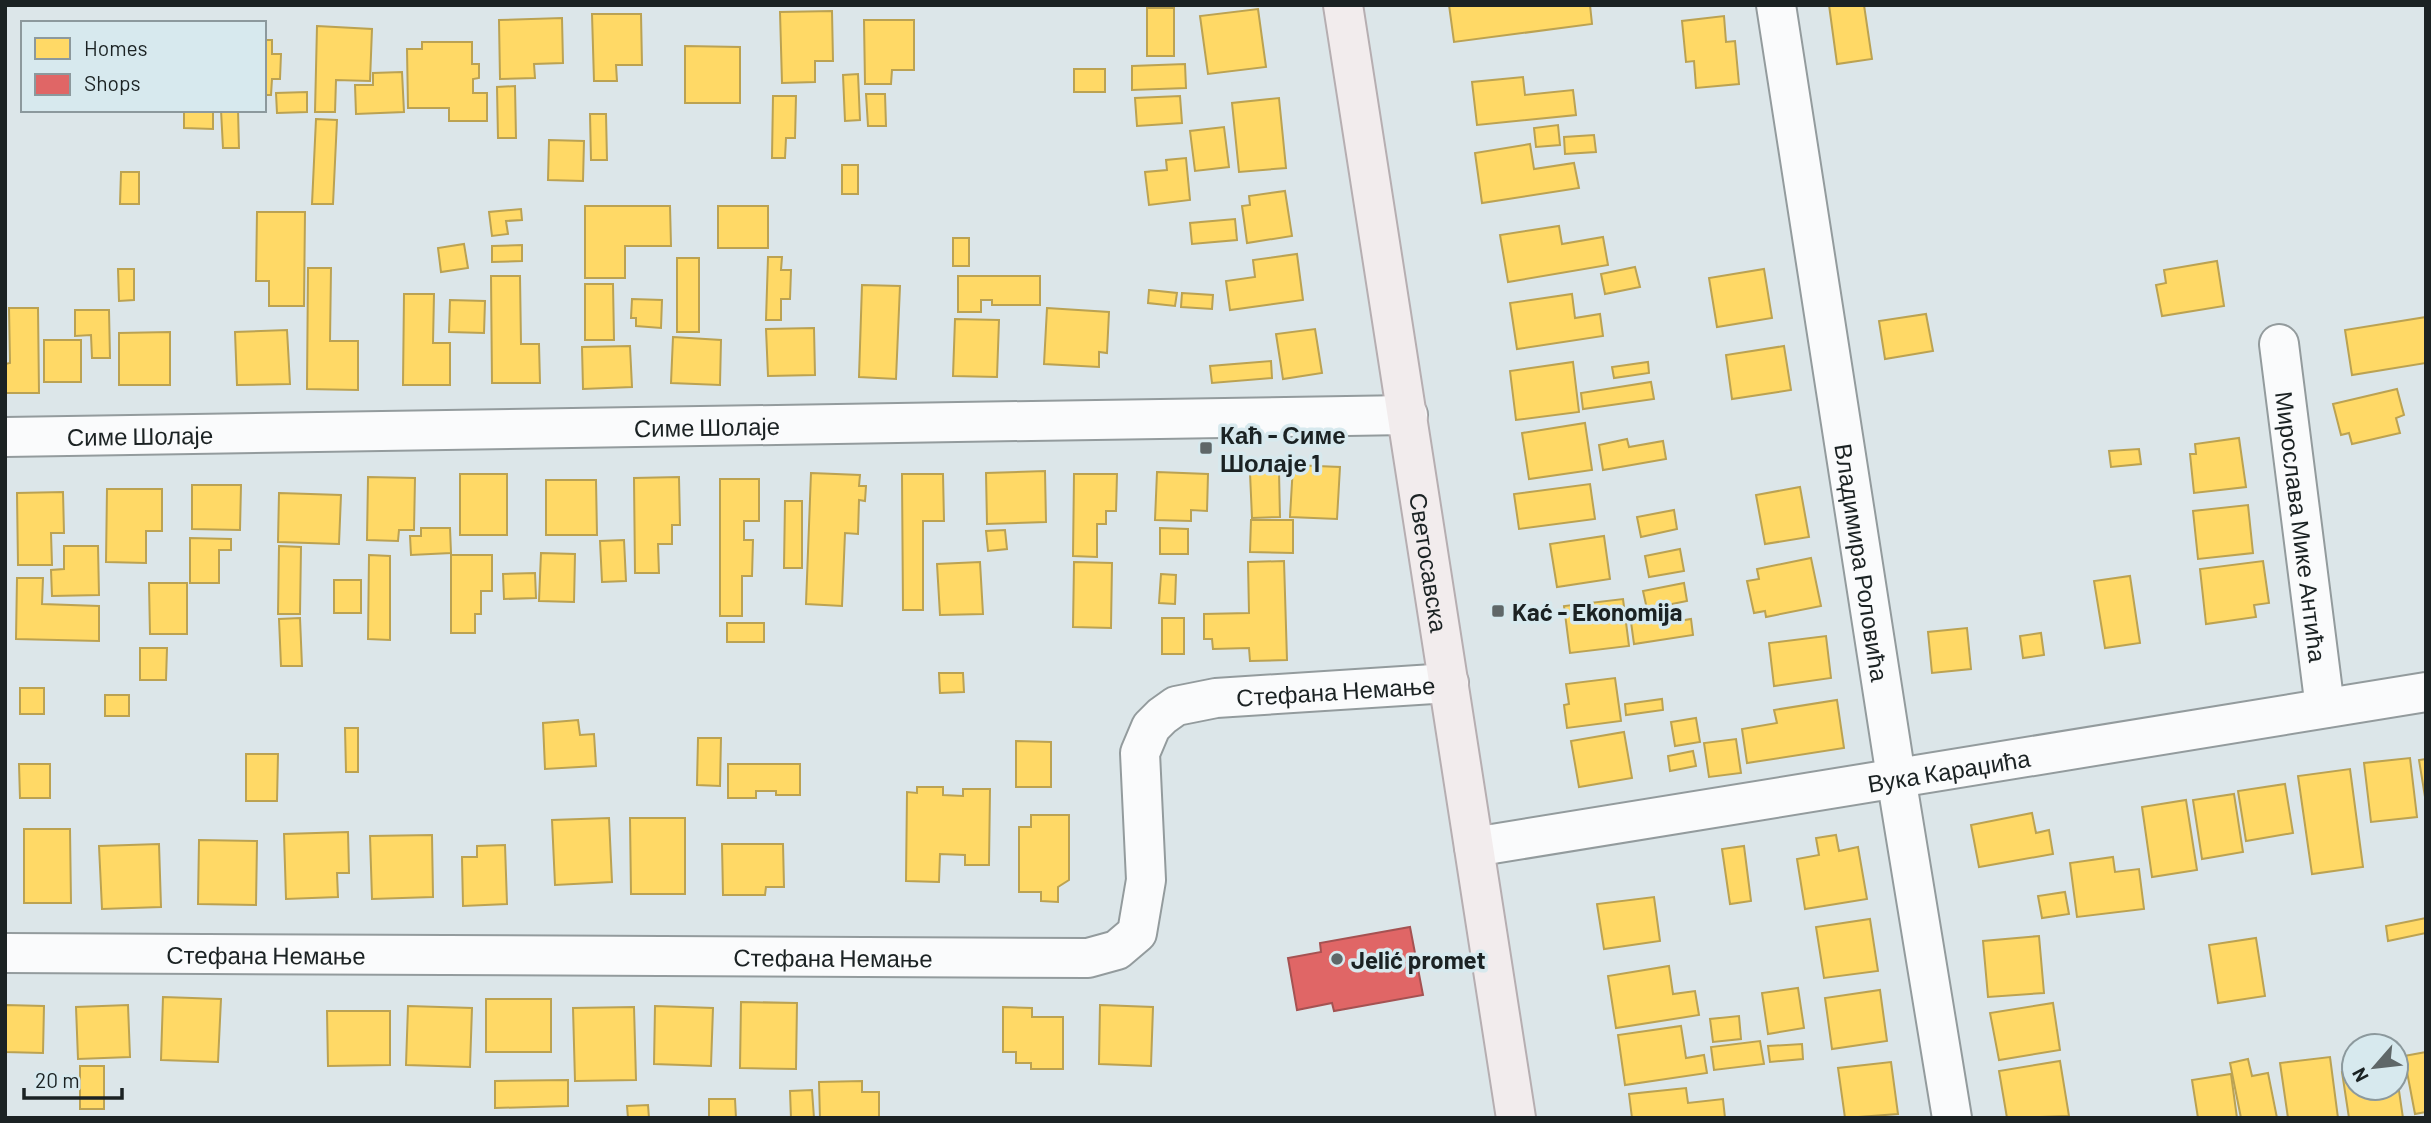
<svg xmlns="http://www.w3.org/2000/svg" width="2431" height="1123" font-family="Barlow,sans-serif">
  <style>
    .homes { fill: #ffd966; stroke: #bba252; stroke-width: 2 }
    .shops { fill: #e06666; stroke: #a55252; stroke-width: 2 }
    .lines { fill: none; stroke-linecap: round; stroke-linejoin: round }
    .minor-casing { stroke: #939b9d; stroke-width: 42 }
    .major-casing { stroke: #b6aeb1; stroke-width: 42 }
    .minor { stroke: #fafbfc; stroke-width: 38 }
    .major { stroke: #f2eced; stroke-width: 38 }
    .poi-dot { fill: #5f6768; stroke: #d7e9ee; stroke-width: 2.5 }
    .labels { text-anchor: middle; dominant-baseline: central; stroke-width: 7; stroke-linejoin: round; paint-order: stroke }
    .street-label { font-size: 24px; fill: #1b2223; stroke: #d7e9ee }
    .poi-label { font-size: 24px; font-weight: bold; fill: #1b2223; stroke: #d7e9ee; text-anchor: start }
  </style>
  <rect width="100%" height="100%" fill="#dce6e9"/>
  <!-- homes -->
  <g class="homes">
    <path d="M1449 5H1590L1592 24 1454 42Z"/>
    <path d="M1829 5H1864L1872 59 1837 64Z"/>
    <rect x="1147" y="8" width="27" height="48"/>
    <path d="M1258 9 1266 67 1208 74 1200 16Z"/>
    <path d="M832 11 833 61H815V82L782 83 780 12Z"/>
    <path d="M592 14H641L642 65H616L617 81H594Z"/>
    <path d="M1724 16 1726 42 1735 41 1739 84 1696 88 1694 61 1686 62 1682 21Z"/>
    <path d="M562 18 563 63 534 64 535 78 500 79 499 20Z"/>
    <path d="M864 20H914V70H892L891 84H865Z"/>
    <path d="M317 26 372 29 370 81 336 80 335 112H315Z"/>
    <path d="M264 40H272V54H281L280 79H272L271 95H264Z"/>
    <path d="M422 42H472V64H479V78L473 79V93H487V121H449V108H408L407 49H422Z"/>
    <path d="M685 46 740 47V103H685Z"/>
    <path d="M1185 64 1186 88 1132 90V66Z"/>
    <rect x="1074" y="69" width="31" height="23"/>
    <path d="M402 72 404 112 356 114 355 85H373V73Z"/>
    <path d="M858 74 860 120 845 121 843 75Z"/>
    <path d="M1523 77 1525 95 1573 90 1576 115 1477 125 1472 82Z"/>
    <path d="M515 86 516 138H498L497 87Z"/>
    <path d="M307 92V112L277 113 276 93Z"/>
    <path d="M866 94H885L886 126H868Z"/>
    <path d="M773 96H796L795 138H786L785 158H772Z"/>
    <path d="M1180 96 1182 123 1137 126 1135 98Z"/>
    <path d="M1279 98 1286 168 1239 172 1232 103Z"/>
    <path d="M184 110H213V129L184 128Z"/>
    <path d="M221 110H238L239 148H223Z"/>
    <path d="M590 114H606L607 160H591Z"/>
    <path d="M316 119 337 120 333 204H312Z"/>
    <path d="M1558 125 1560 145 1536 147 1534 128Z"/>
    <path d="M1224 127 1229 167 1195 171 1190 131Z"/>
    <path d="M1594 135 1596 152 1565 154 1564 137Z"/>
    <path d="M549 140 584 141 583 181 548 180Z"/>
    <path d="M1530 144 1534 169 1574 163 1579 188 1482 203 1475 153Z"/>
    <path d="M1186 158 1190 200 1149 205 1145 172 1167 170 1166 160Z"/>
    <rect x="842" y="165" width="16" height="29"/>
    <path d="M121 172H139V204H120Z"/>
    <path d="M1285 191 1292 236 1247 243 1242 206 1250 205 1249 196Z"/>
    <path d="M585 206H670L671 246H625V278H585Z"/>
    <rect x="718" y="206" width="50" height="42"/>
    <path d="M521 209 522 220 506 221 508 234 492 236 489 212Z"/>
    <path d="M257 212H305L304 306H269V281H256Z"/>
    <path d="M1235 219 1237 240 1192 244 1190 223Z"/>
    <path d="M1559 226 1562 244 1603 237 1608 265 1508 282 1500 235Z"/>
    <rect x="953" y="238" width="16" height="28"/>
    <path d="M464 244 468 268 441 272 438 248Z"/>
    <path d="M522 245V261L492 262V246Z"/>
    <path d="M1297 254 1303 300 1230 310 1226 281 1255 277 1253 260Z"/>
    <path d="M768 257H782L781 270H791L790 299H781V320H766Z"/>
    <rect x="677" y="258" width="22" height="74"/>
    <path d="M2217 261 2224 306 2162 316 2156 285 2166 283 2164 270Z"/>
    <path d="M1635 267 1640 287 1605 294 1601 274Z"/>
    <path d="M308 268H331L330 341H358V390L307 389Z"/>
    <path d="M118 269H134V300L119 301Z"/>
    <path d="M1764 269 1772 318 1717 327 1709 278Z"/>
    <path d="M491 276H520L521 344H539L540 383H492Z"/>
    <path d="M958 276H1040V305H992V300H981V312H958Z"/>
    <path d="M585 284H613L614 340H585Z"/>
    <path d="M862 285 900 286 896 379 859 377Z"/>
    <path d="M1149 290 1177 293 1175 306 1148 303Z"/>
    <path d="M1182 293 1213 295 1212 309 1181 307Z"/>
    <path d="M404 294H434L433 343H450V385H403Z"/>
    <path d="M1572 294 1575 318 1600 314 1603 336 1517 349 1510 303Z"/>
    <path d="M632 299 662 300 661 328 636 326V318H631Z"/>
    <path d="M450 300 485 301 484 333 449 332Z"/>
    <path d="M9 308H38L39 393H5V364L10 363Z"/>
    <path d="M1047 308 1109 312 1107 353 1099 352V367L1044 364Z"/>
    <path d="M75 310H109L110 358H92L91 335 75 336Z"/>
    <path d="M1926 314 1933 351 1885 359 1879 321Z"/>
    <path d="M2426 317V363L2352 375 2345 330Z"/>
    <path d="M955 319 999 320 997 377 953 376Z"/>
    <path d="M814 328 815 375 768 376 766 329Z"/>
    <path d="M1315 329 1322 373 1283 379 1276 334Z"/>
    <path d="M287 330 290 384 237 385 235 332Z"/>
    <path d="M170 332V385H119V333Z"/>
    <path d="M673 337 721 340 720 385 671 383Z"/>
    <rect x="44" y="340" width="37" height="42"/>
    <path d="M630 346 632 387 583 389 582 347Z"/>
    <path d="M1784 346 1791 390 1732 399 1726 355Z"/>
    <path d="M1271 361 1272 378 1212 383 1210 366Z"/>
    <path d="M1573 362 1579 412 1516 420 1510 371Z"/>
    <path d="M1648 362 1649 373 1614 378 1612 367Z"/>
    <path d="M1651 382 1654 399 1583 409 1581 393Z"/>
    <path d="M2397 389 2404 415 2396 418 2400 433 2352 444 2349 433 2341 435 2333 404Z"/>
    <path d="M1585 423 1592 470 1529 479 1522 433Z"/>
    <path d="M2239 438 2246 487 2194 493 2190 454H2196L2195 444Z"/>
    <path d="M1627 439 1629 447 1663 441 1666 459 1603 470 1599 445Z"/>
    <path d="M2139 449 2141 464 2111 467 2109 451Z"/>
    <path d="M1293 465 1340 467 1337 519 1290 517Z"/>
    <path d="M1045 471 1046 522 987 524 986 473Z"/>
    <path d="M1157 472 1208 474 1207 511 1191 510V521L1155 520Z"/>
    <path d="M1279 472 1280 517 1252 518 1250 473Z"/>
    <path d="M811 473 860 475 859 486H866L865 501 859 500 858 534 845 533 842 606 806 604Z"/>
    <rect x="460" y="474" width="47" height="61"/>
    <path d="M902 474H943L944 521H923V610H903Z"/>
    <path d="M1074 474H1117L1116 511H1106V524H1097V557L1073 556Z"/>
    <path d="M368 477 415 478 414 530H399L398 541 367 540Z"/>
    <path d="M679 477 680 525H672V544H658L659 573H635L634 478Z"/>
    <path d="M720 479H759V521H744V540H753L752 576H742V616H720Z"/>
    <path d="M546 480H596L597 535H546Z"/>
    <path d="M1590 484 1595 519 1519 529 1514 494Z"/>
    <path d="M192 485H241L240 530 192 529Z"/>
    <path d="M1800 487 1809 537 1765 544 1756 495Z"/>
    <path d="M107 489H162V531H146V563L106 562Z"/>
    <path d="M63 492 64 533H51L52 565H18L17 493Z"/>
    <path d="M279 493 341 495 339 544 278 542Z"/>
    <path d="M785 501H802V568H784Z"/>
    <path d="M2248 505 2253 553 2198 559 2193 511Z"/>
    <path d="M1674 510 1677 529 1641 537 1637 517Z"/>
    <path d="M1251 520H1293V553L1250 552Z"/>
    <path d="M421 528H450L451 553 411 555 410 536H421Z"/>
    <path d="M1160 528 1188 529V554H1160Z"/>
    <path d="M1005 530 1007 549 988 551 986 531Z"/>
    <path d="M1604 536 1610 579 1557 587 1550 544Z"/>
    <path d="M190 538 231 539V550H219V583H190Z"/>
    <path d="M624 540 626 581 602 582 600 541Z"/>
    <path d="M64 546H98L99 595 52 596 51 570 64 569Z"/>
    <path d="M279 546 301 547 300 614H278Z"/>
    <path d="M1680 549 1684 571 1649 577 1645 556Z"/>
    <path d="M541 553 575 554 574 602 539 601Z"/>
    <path d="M369 555 390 556V640L368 639Z"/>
    <path d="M451 555H492V591H481V614H475V633H451Z"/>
    <path d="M1811 558 1821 606 1766 617 1765 611 1754 613 1747 581 1759 579 1757 569Z"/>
    <path d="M1284 561 1287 660 1250 661 1249 648 1213 649 1212 639H1204V614L1249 613 1248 562Z"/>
    <path d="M2263 561 2269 603 2254 605 2256 617 2206 624 2200 569Z"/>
    <path d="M980 562 983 614 940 615 937 564Z"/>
    <path d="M1074 562 1112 563 1111 628 1073 627Z"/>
    <path d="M535 573 536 598 504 599 503 574Z"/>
    <path d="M1161 574 1176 575 1175 604 1159 603Z"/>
    <path d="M2130 576 2140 643 2105 648 2094 581Z"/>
    <path d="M17 578H43L42 604 99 606V641L16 639Z"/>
    <rect x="334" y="580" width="27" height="33"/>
    <path d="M149 583H187V634H150Z"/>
    <path d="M1684 583 1687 601 1647 609 1643 591Z"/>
    <path d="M1623 599 1629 646 1570 653 1564 606Z"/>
    <path d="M1660 617 1661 624 1691 619 1693 635 1634 644 1631 622Z"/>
    <path d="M300 618 302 666H281L279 619Z"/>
    <rect x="1162" y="618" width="22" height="36"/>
    <rect x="727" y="623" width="37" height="19"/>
    <path d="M1967 628 1971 669 1932 673 1928 632Z"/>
    <path d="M2041 633 2044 655 2023 658 2020 636Z"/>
    <path d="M1826 636 1831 678 1774 686 1769 643Z"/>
    <path d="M140 648H167L166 680H140Z"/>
    <path d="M939 673H963L964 692 940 693Z"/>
    <path d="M1615 678 1621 721 1567 728 1564 705 1569 704 1566 684Z"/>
    <rect x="20" y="688" width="24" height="26"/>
    <rect x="105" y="695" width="24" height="21"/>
    <path d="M1662 699 1663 710 1626 715 1625 704Z"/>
    <path d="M1837 700 1844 748 1747 763 1742 729 1777 723 1774 710Z"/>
    <path d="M1696 718 1700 742 1675 746 1671 722Z"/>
    <path d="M578 720 580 735 594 734 596 766 545 769 543 723Z"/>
    <path d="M345 728H358V772H346Z"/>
    <path d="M1624 732 1632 778 1579 787 1571 741Z"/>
    <path d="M698 738H721L720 786 697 785Z"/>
    <path d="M1736 739 1741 773 1709 777 1704 743Z"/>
    <path d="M1016 741 1051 742V787H1016Z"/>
    <path d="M1693 751 1696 766 1670 771 1668 756Z"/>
    <path d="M246 754H278L277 801H246Z"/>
    <path d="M2410 758 2417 817 2371 822 2364 763Z"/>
    <path d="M2426 759V803L2419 760Z"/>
    <path d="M19 764H50V798H20Z"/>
    <path d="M728 764H800V795H776V791H756V798H728Z"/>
    <path d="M2350 769 2363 867 2312 874 2298 776Z"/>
    <path d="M2285 784 2293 833 2246 841 2238 791Z"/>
    <path d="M917 787H943V795L963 796V789H990L989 865H965V855L940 854 939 882 906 881 907 792 917 793Z"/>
    <path d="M2234 794 2243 852 2202 859 2193 800Z"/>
    <path d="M2186 800 2197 870 2152 877 2142 807Z"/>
    <path d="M2032 813 2036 833 2049 830 2053 854 1979 867 1971 825Z"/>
    <path d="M1031 815H1069V880L1058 887V902L1041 901V892H1019V827H1031Z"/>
    <path d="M609 818 612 882 555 885 552 820Z"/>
    <path d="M630 818H685V894H631Z"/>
    <path d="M24 829H70L71 903H24Z"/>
    <path d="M348 832 349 873H337L338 897 286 899 284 834Z"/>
    <path d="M432 835 433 897 372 899 370 836Z"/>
    <path d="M1836 835 1839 851 1858 847 1867 899 1805 909 1797 859 1819 855 1816 838Z"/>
    <path d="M199 840 257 841 256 905 198 904Z"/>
    <path d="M159 844 161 907 102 909 99 846Z"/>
    <path d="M722 844H783L784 887H766L765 895H723Z"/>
    <path d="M505 845 507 904 463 906 462 857H477V846Z"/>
    <path d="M1744 846 1751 901 1730 904 1722 849Z"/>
    <path d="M2113 857 2115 872 2139 869 2144 909 2077 917 2070 863Z"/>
    <path d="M2065 892 2069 914 2042 918 2038 896Z"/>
    <path d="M1654 897 1660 941 1604 949 1597 904Z"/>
    <path d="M2426 918V933L2388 941 2386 926Z"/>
    <path d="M1870 919 1878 971 1824 978 1816 927Z"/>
    <path d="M2039 936 2044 993 1988 997 1983 941Z"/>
    <path d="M2256 938 2265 996 2218 1003 2209 945Z"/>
    <path d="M1669 966 1673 994 1695 991 1699 1015 1616 1028 1608 976Z"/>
    <path d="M1798 988 1804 1028 1768 1034 1762 993Z"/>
    <path d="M1880 990 1887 1041 1832 1049 1825 998Z"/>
    <path d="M163 997 221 999 218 1062 161 1060Z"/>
    <rect x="486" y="999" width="65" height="53"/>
    <path d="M741 1002 797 1003 796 1069 740 1068Z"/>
    <path d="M2053 1003 2060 1050 1999 1060 1990 1013Z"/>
    <path d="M5 1005 44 1006 43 1053 5 1052Z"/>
    <path d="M128 1005 130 1057 78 1059 76 1007Z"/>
    <path d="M1100 1005 1153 1007 1151 1066 1099 1064Z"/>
    <path d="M408 1006 472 1008 470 1067 406 1065Z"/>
    <path d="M655 1006 713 1008 711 1066 654 1064Z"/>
    <path d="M634 1007 636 1080 575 1081 573 1008Z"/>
    <path d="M1003 1007 1032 1008V1017H1063V1069H1031V1063H1016V1052H1003Z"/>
    <path d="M327 1011H390V1065L328 1066Z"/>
    <path d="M1739 1016 1741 1039 1713 1042 1710 1019Z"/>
    <path d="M1681 1026 1686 1058 1704 1055 1707 1073 1625 1085 1618 1035Z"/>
    <path d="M1760 1041 1764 1064 1714 1070 1711 1047Z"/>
    <path d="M1802 1044 1803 1059 1770 1062 1768 1046Z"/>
    <path d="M2426 1052V1112L2415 1114 2404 1056Z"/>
    <path d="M2330 1057 2338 1118H2288L2280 1063Z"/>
    <path d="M2248 1059 2252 1076 2268 1073 2277 1118H2241L2230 1063Z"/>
    <path d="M2060 1061 2069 1116 2007 1118 1999 1071Z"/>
    <path d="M1891 1062 1898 1114 1845 1118 1838 1068Z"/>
    <rect x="80" y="1066" width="24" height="43"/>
    <path d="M2354 1070V1088H2396V1070L2403 1118H2349L2342 1072Z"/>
    <path d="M2231 1074 2237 1118H2198L2192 1080Z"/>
    <path d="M568 1080V1106L495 1108V1081Z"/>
    <path d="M862 1081V1092H879V1118H820L819 1082Z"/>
    <path d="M1686 1088 1688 1103 1723 1099 1725 1118H1632L1629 1094Z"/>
    <path d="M812 1090 814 1118H791L790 1091Z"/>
    <path d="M709 1099H735L736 1118H709Z"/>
    <path d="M648 1105 649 1118H628L627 1106Z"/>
  </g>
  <!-- shops -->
  <path class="shops" d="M1410 927 1423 995 1334 1011 1332 1003 1297 1010 1288 958 1321 952 1320 943Z"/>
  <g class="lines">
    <!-- minor casing -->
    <g class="minor-casing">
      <g id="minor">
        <path id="s1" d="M1776 5 1896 777 1952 1118"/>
        <path id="s2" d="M2279 344 2325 708"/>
        <path id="s3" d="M5 437 1408 415"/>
        <path id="s4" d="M1474 847 2426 692"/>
        <path id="s5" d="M5 953 1088 958 1117 950 1137 933 1146 880 1140 753 1151 727 1162 716 1176 706 1216 698 1449 683"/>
      </g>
    </g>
    <!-- major casing -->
    <g class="major-casing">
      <g id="major">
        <path id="s6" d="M1343 5 1516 1118"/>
      </g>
    </g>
    <!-- minor -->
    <use href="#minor" class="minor"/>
    <!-- major -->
    <use href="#major" class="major"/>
  </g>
  <!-- markers -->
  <g class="poi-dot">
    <rect x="1199" y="441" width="14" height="14" rx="3.5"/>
    <rect x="1491" y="604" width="14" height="14" rx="3.5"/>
    <circle cx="1337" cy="959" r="7"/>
  </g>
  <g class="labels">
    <!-- street labels -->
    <g class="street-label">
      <text stroke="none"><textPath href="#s3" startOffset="702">Симе Шолаје</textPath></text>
      <text stroke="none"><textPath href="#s3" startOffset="135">Симе Шолаје</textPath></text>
      <text stroke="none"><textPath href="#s2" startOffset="184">Мирослава Мике Антића</textPath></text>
      <text stroke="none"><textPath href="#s6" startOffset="564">Светосавска</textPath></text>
      <text stroke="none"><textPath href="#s1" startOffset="564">Владимира Роловића</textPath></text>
      <text stroke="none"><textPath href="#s5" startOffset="1542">Стефана Немање</textPath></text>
      <text stroke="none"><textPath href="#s4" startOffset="481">Вука Караџића</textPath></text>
      <text stroke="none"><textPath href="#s5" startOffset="261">Стефана Немање</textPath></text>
      <text stroke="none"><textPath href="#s5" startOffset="828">Стефана Немање</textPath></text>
    </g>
    <!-- poi labels -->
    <g class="poi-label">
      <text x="1220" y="434">Каћ - Симе<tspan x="1220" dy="28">Шолаје 1</tspan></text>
      <text x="1512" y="611">Kać - Ekonomija</text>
      <text x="1351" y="959">Jelić promet</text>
    </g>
  </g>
  <!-- border -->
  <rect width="2431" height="1123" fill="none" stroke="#1b2223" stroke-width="14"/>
  <!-- legend -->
  <rect x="21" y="21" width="245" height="91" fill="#d7e9ee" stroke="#8c999d" stroke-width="2"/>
  <rect x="35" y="38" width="35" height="21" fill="#ffd966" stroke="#8c999d" stroke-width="2"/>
  <text x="84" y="56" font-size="21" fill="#1b2223">Homes</text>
  <rect x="35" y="74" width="35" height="21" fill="#e06666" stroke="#8c999d" stroke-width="2"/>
  <text x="84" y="91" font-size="21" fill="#1b2223">Shops</text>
  <!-- north arrow -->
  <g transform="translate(2375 1067) rotate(242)"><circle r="33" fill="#d7e9ee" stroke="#8c999d" stroke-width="2"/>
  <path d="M0-5L12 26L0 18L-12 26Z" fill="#5f6768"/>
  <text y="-10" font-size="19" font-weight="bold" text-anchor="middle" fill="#1b2223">N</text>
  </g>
  <!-- scale -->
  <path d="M24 1088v10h98v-10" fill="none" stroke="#1b2223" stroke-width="3.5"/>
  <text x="35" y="1088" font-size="21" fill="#1b2223" stroke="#d7e9ee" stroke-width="5" paint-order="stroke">20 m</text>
</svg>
